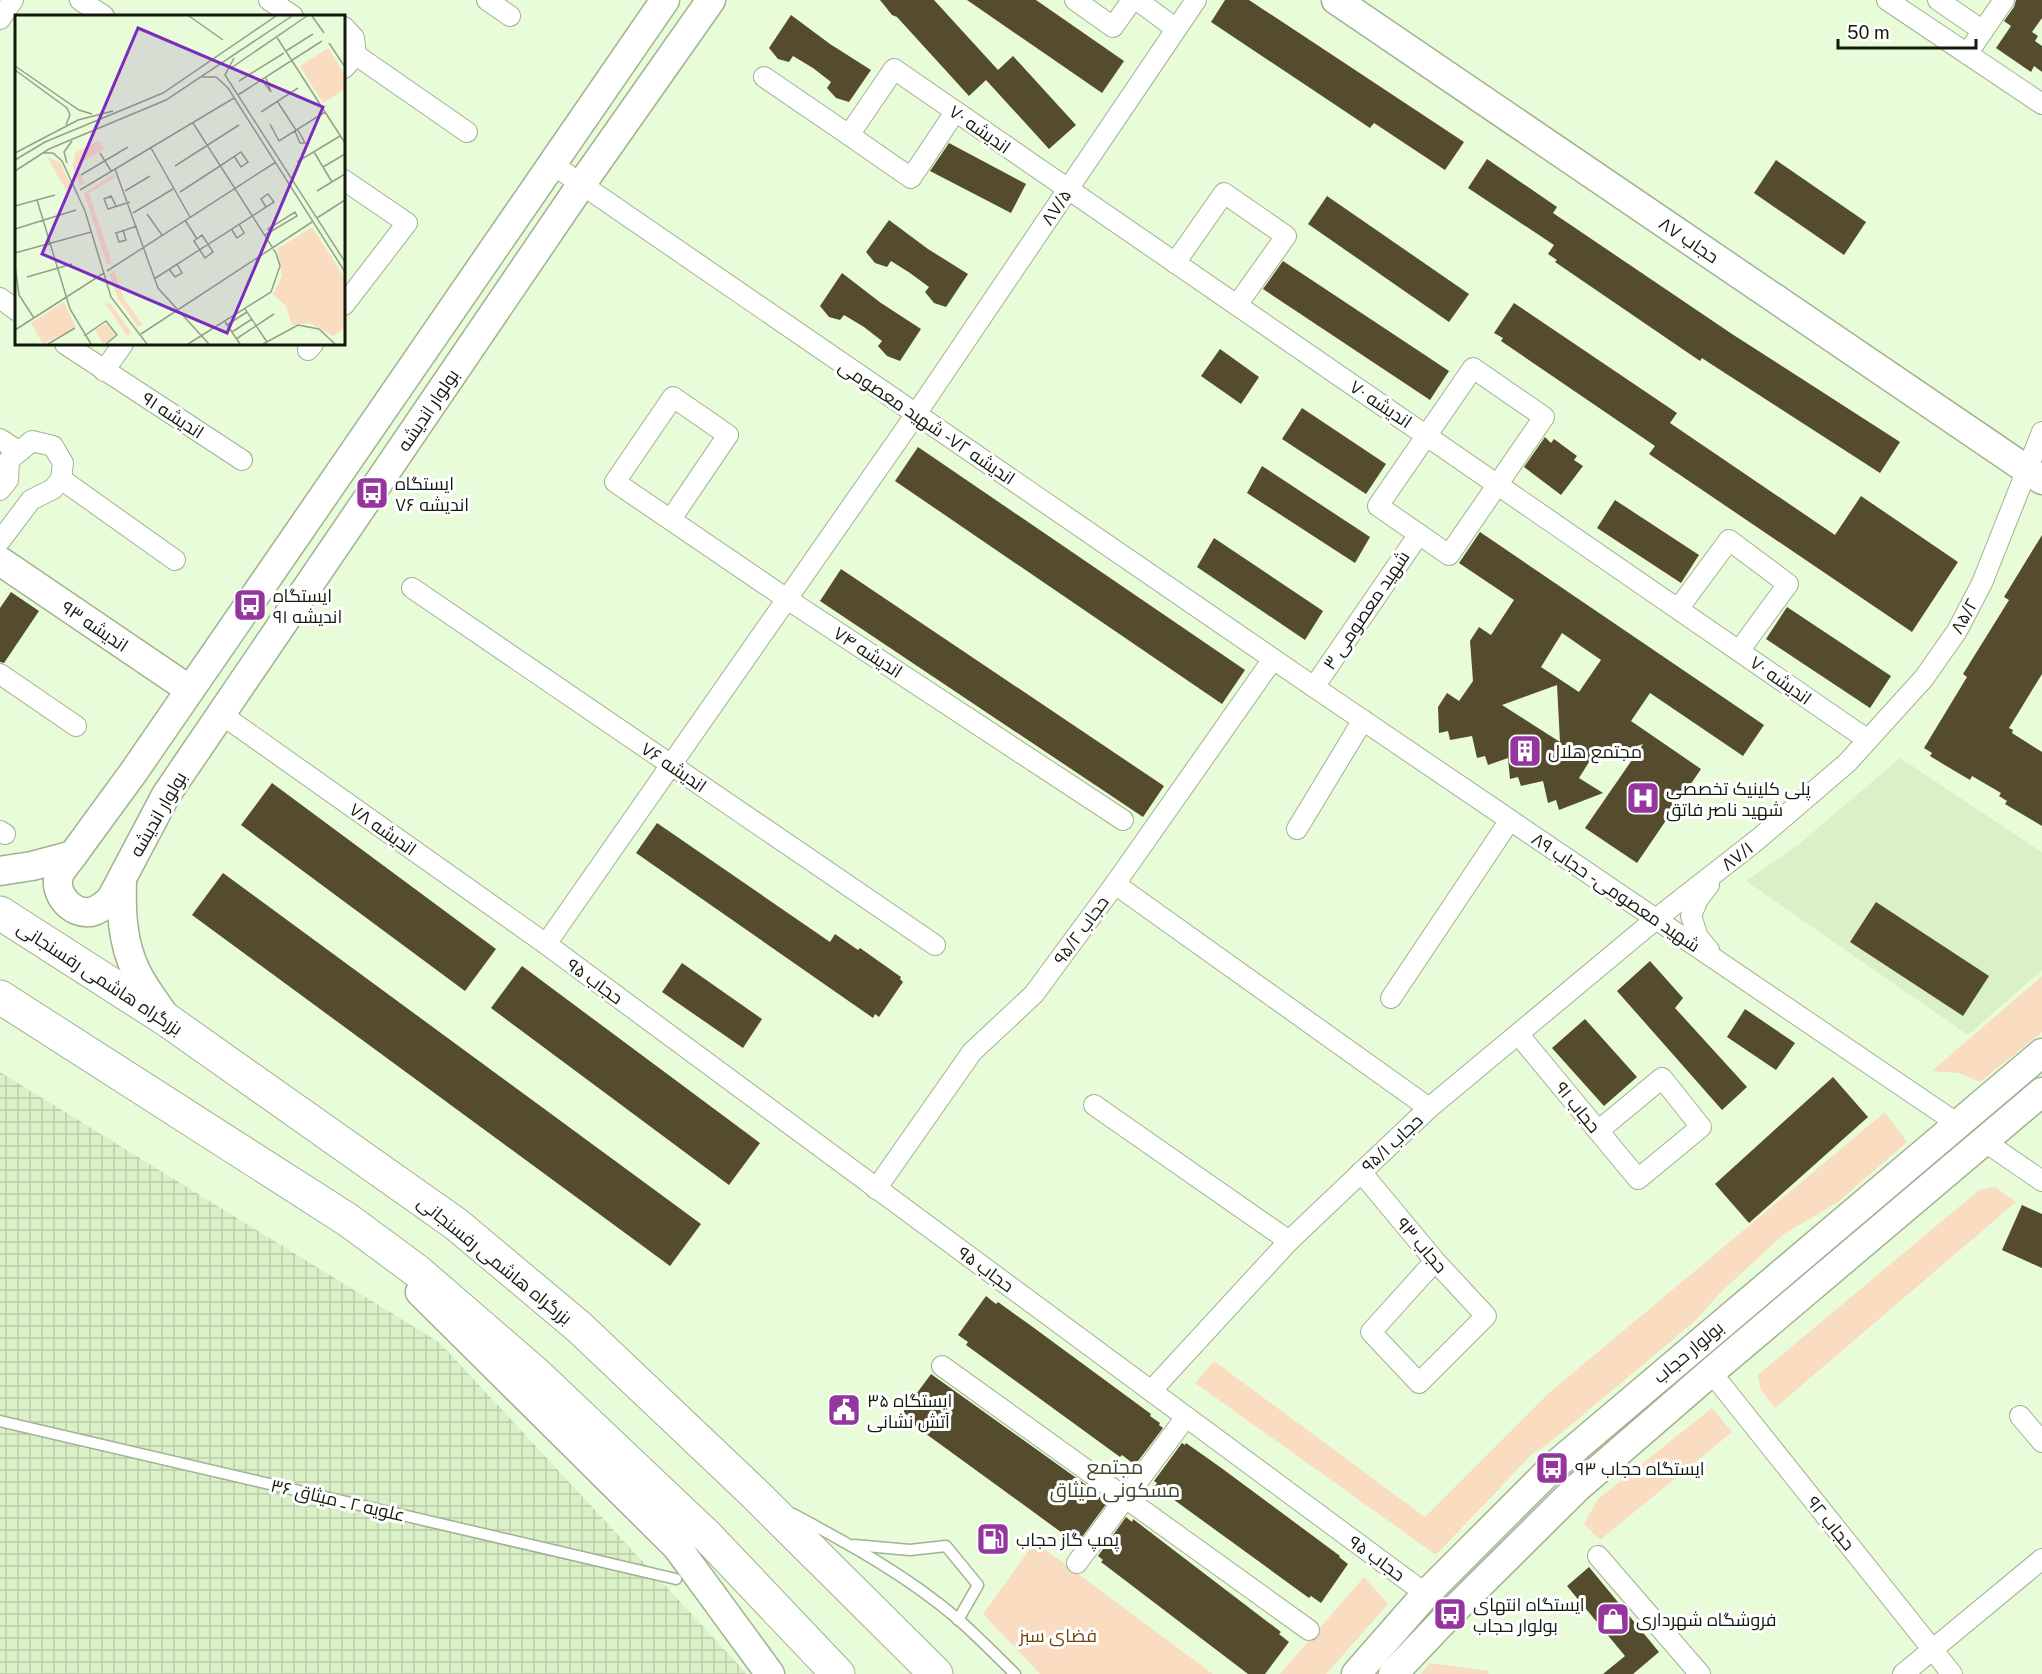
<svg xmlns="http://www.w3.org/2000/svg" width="2042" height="1674" font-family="'Public Sans',Cairo,sans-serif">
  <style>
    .built { fill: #daf0c6 }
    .industrial { fill: url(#industrial-grid) }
    .green { fill: #fadcc1 }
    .building { fill: #544c2c; fill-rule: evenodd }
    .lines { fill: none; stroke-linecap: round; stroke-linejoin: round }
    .lane-casing { stroke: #a0b291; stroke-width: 13 }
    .street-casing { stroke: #a0b291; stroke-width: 22 }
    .secondary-casing { stroke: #a0b291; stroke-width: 31 }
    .highway-casing { stroke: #a0b291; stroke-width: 35 }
    .lane { stroke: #fff; stroke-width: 10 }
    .street { stroke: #fff; stroke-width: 20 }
    .secondary { stroke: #fff; stroke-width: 28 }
    .highway { stroke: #fff; stroke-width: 33 }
    .labels { text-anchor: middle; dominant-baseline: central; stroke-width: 6; stroke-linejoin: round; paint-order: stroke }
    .street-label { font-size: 18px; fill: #13190d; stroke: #fff }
    .poi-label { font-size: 18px; fill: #13190d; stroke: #fff; text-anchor: start }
    .park-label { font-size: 18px; fill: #73440a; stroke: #fff }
    .neighbourhood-label { font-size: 20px; fill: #3c4a2d; stroke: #fff }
    .inset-road { fill: none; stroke: #93a187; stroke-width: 1.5 }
    .view { fill: #7b2cbf; fill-opacity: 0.15; stroke: #7b2cbf; stroke-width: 3 }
    .inset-edge { fill: none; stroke: #13190d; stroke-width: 3 }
  </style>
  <defs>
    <pattern id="industrial-grid" width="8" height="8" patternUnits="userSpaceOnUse" patternTransform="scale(1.5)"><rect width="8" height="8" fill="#daf0c6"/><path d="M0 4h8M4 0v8" fill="none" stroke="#bacda9"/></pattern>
  </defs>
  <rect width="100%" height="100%" fill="#e9fcd9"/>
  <!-- built -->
  <path class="built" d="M1900 758 2042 852V970L1968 1035 1746 881 1798 845Z"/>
  <!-- industrial -->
  <path class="industrial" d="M0 1072 440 1343 747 1674H0Z"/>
  <!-- green -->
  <g class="green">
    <path d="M2042 976V1032L1980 1082 1959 1073 1932 1071Z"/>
    <path d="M1885 1112 1907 1142 1838 1202 1784 1234 1722 1291 1695 1321 1553 1440 1531 1455 1436 1555 1195 1383 1214 1361 1425 1517 1549 1393Z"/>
    <path d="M1995 1187 2016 1202 1775 1408 1761 1390 1758 1375 1979 1190Z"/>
    <path d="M1712 1408 1732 1432 1600 1540 1584 1524 1598 1499Z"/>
    <path d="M1035 1542 1213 1674H1040L983 1614Z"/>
    <path d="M1364 1577 1388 1604 1326 1674H1280Z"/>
    <path d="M1430 1663 1490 1671 1488 1674H1421Z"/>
  </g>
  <!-- building -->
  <g class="building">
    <path d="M880 0H934L998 70 1013 56 1076 125 1049 149 986 80 969 96 897 17 892 15Z"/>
    <path d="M967 0H1036L1124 61 1102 93Z"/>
    <path d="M1225 0H1249L1464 142 1445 170 1374 123 1370 128 1211 22Z"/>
    <path d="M2016 0H2042V18L2032 32 2038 36 2035 41 2042 46V72L2034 66 2031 72 1996 48 2011 26 2004 21 2014 7Z"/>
    <path d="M791 15 830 44 871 70 849 102 836 98 827 88 831 82 813 68 793 56 789 62 778 59 769 48Z"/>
    <path d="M949 143 1026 184 1011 213 930 171Z"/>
    <path d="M1487 159 1557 207 1553 213 1732 334 1900 442 1880 473 1711 364 1702 358 1700 361 1555 262 1557 260 1548 254 1554 245 1468 188Z"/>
    <path d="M1776 160 1866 222 1844 255 1754 193Z"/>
    <path d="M1327 196 1469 294 1449 322 1308 224Z"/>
    <path d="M889 220 928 249 968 274 946 307 934 303 925 292 929 287 910 273 891 261 887 267 875 263 866 252Z"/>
    <path d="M1283 261 1449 371 1430 400 1263 289Z"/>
    <path d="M842 273 881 303 921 329 900 361 887 356 878 346 882 341 864 327 844 315 840 320 829 317 820 306Z"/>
    <path d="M1514 303 1677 413 1670 423 1835 535 1861 496 1958 562 1912 632 1649 454 1655 446 1501 341 1503 338 1494 333Z"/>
    <path d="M1220 349 1259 377 1241 404 1201 376Z"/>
    <path d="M1302 408 1386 464 1366 494 1282 439Z"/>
    <path d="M1545 437 1551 443 1554 439 1577 456 1574 460 1583 466 1561 495 1524 467Z"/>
    <path d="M918 447 1245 670 1222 704 895 481Z"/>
    <path d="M1262 466 1370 537 1355 563 1247 493Z"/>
    <path d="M1615 500 1699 555 1681 583 1597 528Z"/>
    <path d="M1480 532 1764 725 1743 756 1650 693 1631 721 1701 769 1637 863 1585 828 1643 744 1589 762 1579 778 1603 793 1559 810 1556 800 1548 803 1543 781 1521 786 1518 777 1510 779 1508 758 1488 765 1485 756 1477 758 1472 736 1450 740 1448 731 1439 733 1438 707 1447 693 1459 701 1473 681 1470 641 1479 627 1491 635 1514 600 1459 563ZM1562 633 1601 660 1579 692 1541 667ZM1557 685 1560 742 1502 705Z"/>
    <path d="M2042 535V674L2009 728 2013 730 2012 733 2042 752V826L2005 804 2007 801 1999 796 2001 793 1972 776 1970 780 1943 764 1930 756 1932 753 1924 748 1967 677 1963 674 2009 600 2004 597Z"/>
    <path d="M1214 538 1323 611 1305 640 1197 567Z"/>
    <path d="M841 569 1164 786 1143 817 820 601Z"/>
    <path d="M11 592 39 611 4 663 0 662V608Z"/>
    <path d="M1787 607 1891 676 1870 708 1766 639Z"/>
    <path d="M272 783 496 949 465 991 241 825Z"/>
    <path d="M657 823 830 942 835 934 858 950 860 948 901 977 900 979 903 982 879 1017 875 1014 873 1018 636 853Z"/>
    <path d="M223 873 701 1224 670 1266 192 915Z"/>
    <path d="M1876 902 1989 976 1963 1016 1850 942Z"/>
    <path d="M1650 961 1683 998 1675 1008 1747 1087 1722 1110 1617 991Z"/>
    <path d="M682 963 762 1019 743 1048 662 992Z"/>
    <path d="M522 966 760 1143 729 1185 491 1008Z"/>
    <path d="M1745 1009 1795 1043 1776 1070 1727 1037Z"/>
    <path d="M1585 1019 1637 1077 1604 1106 1552 1048Z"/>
    <path d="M1833 1077 1868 1117 1749 1223 1715 1184Z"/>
    <path d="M2022 1205 2042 1214V1268L2002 1250Z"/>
    <path d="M986 1296 996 1304 998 1302 1030 1325 1151 1414 1150 1416 1160 1423 1159 1425 1163 1428 1135 1465 1122 1455 1120 1457 966 1345 968 1342 958 1335Z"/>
    <path d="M931 1374 1096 1492 1095 1494 1105 1501 1107 1503 1079 1541 1067 1532 1065 1535 911 1423 913 1420 903 1412Z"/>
    <path d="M1182 1443 1185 1445 1186 1443 1220 1467 1340 1556 1339 1557 1348 1564 1321 1603 1311 1596 1309 1598 1155 1486 1157 1483 1154 1481Z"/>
    <path d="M1126 1517 1132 1522 1133 1519 1281 1632 1279 1634 1289 1642 1265 1674H1248L1101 1562 1103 1560 1098 1556Z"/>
    <path d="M1589 1567 1659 1652 1633 1674H1603L1625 1656 1567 1586Z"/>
  </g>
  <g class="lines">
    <!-- lane casing -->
    <g class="lane-casing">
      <g id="lane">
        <path d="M0 1421 676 1579"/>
        <path d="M793 1514C851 1545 909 1577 959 1620 978 1637 997 1656 1015 1674"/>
        <path d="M854 1545 910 1550 946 1546 978 1585 958 1620"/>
      </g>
    </g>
    <!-- street casing -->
    <g class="street-casing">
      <g id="street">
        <path d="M80 0 104 16"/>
        <path d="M269 0 293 16"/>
        <path d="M487 0 510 16"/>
        <path d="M1075 0 1113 27 1132 0"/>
        <path d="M1137 0 1175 28"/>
        <path d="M1887 0 2042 104"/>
        <path d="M1938 0 1983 31"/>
        <path d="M0 19 13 0"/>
        <path d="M344 27 354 38 356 55 344 68"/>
        <path d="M1967 54 2004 0"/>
        <path d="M356 55 467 132"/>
        <path d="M764 77 849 135"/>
        <path d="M955 112 911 178 849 135 894 69 1868 740"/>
        <path d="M552 164 1314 687 1958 1124"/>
        <path d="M344 180 407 223 344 305"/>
        <path d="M1175 263 1224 193 1286 236 1237 305"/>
        <path d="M0 298 16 310"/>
        <path d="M65 344 242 460"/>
        <path d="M308 350 313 344"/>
        <path d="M1473 368 1544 417 1449 555 1378 506Z"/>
        <path d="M104 371 123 344"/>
        <path d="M0 439 18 451"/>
        <path d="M61 479 175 560"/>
        <path d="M0 490 8 480 9 460 32 441 53 446 63 463 61 479 53 489 31 500 0 541"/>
        <path d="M671 519 728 435 673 397 615 482 787 599 1123 820"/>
        <path d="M412 588 935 945"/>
        <path d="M1678 609 1729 540 1788 584 1739 651"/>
        <path d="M0 674 76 726"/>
        <path d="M1314 687 1419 534"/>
        <path d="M221 714 546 944 1426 1594"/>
        <path d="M1297 829 1363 720"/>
        <path d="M0 831 5 834"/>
        <path d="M1115 884 1429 1108"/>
        <path d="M546 944 916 414 1196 0"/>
        <path d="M1709 950 1698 937 1691 916 1698 899 1709 885"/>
        <path d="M1391 998 1510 820"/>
        <path d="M1518 1034 1638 1179 1701 1127 1662 1078 1598 1131"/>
        <path d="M1094 1105 1289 1241"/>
        <path d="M1984 1141 2042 1181"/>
        <path d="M1361 1172 1435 1261 1486 1316 1419 1383 1371 1332 1435 1261"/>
        <path d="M876 1189 972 1052 1034 994 1115 884 1273 659"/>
        <path d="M942 1366 1309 1630"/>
        <path d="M1711 1372 1952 1674"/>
        <path d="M1151 1391 1289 1241 1429 1108 1656 919 1757 840 1847 763 1924 678 1957 631 1982 583 2042 432"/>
        <path d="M2020 1416 2042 1442"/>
        <path d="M1598 1556 1700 1674"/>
        <path d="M1077 1563 1186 1417"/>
        <path d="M1903 1674 2042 1559"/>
      </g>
    </g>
    <!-- secondary casing -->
    <g class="secondary-casing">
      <g id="secondary">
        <path d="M1336 0 2042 480"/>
        <path d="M0 561 190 690"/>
        <path d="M73 855C69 861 62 868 59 875 53 894 72 915 91 912 99 910 105 905 111 899L166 795 581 185 711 0"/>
        <path d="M0 871 32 866 73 855 135 770 665 0"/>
        <path d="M122 879C121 911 122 942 136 971 144 988 157 1004 167 1019"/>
        <path d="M420 1292 677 1547 770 1674"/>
        <path d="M1356 1674 1426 1594 1552 1468 2042 1053"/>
        <path d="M1393 1674 1450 1614 1577 1488 1711 1372 2042 1092"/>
      </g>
    </g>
    <!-- highway casing -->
    <g class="highway-casing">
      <g id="highway">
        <path d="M0 913 167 1020 456 1224 579 1327 754 1493 936 1674"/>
        <path d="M0 997 348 1220 417 1271 535 1373 708 1537 838 1674"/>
      </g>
    </g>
    <!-- lane -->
    <use href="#lane" class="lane"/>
    <!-- street -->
    <use href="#street" class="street"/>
    <!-- secondary -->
    <use href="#secondary" class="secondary"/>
    <!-- highway -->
    <use href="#highway" class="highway"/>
  </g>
  <!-- icons -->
  <defs>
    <g id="bus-square" transform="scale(1.725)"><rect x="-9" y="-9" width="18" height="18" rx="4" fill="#95359e" stroke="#fff"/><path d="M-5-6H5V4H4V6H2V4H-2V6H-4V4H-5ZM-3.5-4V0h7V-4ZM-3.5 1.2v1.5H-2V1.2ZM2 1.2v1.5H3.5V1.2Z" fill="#fff"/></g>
    <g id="building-square" transform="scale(1.725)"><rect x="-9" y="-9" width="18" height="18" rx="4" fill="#95359e" stroke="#fff"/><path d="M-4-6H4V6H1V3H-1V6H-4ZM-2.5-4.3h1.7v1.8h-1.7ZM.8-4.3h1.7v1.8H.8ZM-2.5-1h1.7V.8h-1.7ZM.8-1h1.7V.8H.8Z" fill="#fff"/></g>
    <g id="hospital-square" transform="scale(1.725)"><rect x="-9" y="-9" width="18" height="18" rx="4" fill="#95359e" stroke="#fff"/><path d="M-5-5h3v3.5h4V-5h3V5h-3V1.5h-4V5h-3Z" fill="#fff"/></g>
    <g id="civic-square" transform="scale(1.725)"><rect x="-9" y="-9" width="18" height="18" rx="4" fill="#95359e" stroke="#fff"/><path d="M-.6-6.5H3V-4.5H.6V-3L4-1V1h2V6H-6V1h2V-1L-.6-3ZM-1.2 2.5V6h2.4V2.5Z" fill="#fff"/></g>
    <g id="fuel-square" transform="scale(1.725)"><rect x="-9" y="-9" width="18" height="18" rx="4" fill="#95359e" stroke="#fff"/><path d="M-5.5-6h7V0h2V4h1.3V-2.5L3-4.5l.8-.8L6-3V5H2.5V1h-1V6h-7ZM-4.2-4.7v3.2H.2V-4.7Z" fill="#fff"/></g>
    <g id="shop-square" transform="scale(1.725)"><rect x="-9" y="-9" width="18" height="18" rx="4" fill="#95359e" stroke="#fff"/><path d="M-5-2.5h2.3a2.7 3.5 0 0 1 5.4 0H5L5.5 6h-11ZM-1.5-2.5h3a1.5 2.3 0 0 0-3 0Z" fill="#fff"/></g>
  </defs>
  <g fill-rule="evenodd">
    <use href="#bus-square" x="372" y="493"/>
    <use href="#bus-square" x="250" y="605"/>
    <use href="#building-square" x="1525" y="751"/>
    <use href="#hospital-square" x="1643" y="798"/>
    <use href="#civic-square" x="844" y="1410"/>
    <use href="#bus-square" x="1552" y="1468"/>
    <use href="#fuel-square" x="993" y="1539"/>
    <use href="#bus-square" x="1450" y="1614"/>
    <use href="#shop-square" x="1613" y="1619"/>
  </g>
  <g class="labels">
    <!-- street labels -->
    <g class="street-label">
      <text transform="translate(980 129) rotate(35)">اندیشه ۷۰</text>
      <text transform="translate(1056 207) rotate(-56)">۸۷/۵</text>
      <text transform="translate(1689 240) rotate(34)">حجاب ۸۷</text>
      <text transform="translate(1381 404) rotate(34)">اندیشه ۷۰</text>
      <text transform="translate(428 410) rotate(-56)">بولوار اندیشه</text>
      <text transform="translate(173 415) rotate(33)">اندیشه ۹۱</text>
      <text transform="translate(927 422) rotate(34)">اندیشه ۷۲ - شهید معصومی</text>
      <text transform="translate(1366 610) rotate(-56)">شهید معصومی ۳</text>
      <text transform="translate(1964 616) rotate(-61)">۸۵/۲</text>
      <text transform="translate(95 626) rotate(34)">اندیشه ۹۳</text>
      <text transform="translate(868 652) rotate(33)">اندیشه ۷۴</text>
      <text transform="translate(1781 680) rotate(35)">اندیشه ۷۰</text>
      <text transform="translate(674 767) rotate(34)">اندیشه ۷۶</text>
      <text transform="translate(158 814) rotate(-60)">بولوار اندیشه</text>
      <text transform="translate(383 829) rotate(35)">اندیشه ۷۸</text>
      <text transform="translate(1737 856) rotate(-38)">۸۷/۱</text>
      <text transform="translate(1616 892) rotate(34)">شهید معصومی - حجاب ۸۹</text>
      <text transform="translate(1081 930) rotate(-54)">حجاب ۹۵/۲</text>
      <text transform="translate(100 978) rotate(33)">بزرگراه هاشمی رفسنجانی</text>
      <text transform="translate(595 981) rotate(36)">حجاب ۹۵</text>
      <text transform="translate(1578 1107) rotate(51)">حجاب ۹۱</text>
      <text transform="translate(1392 1143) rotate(-43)">حجاب ۹۵/۱</text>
      <text transform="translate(1422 1245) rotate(49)">حجاب ۹۳</text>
      <text transform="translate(495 1260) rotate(39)">بزرگراه هاشمی رفسنجانی</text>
      <text transform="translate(986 1269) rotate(36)">حجاب ۹۵</text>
      <text transform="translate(1688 1352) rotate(-40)">بولوار حجاب</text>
      <text transform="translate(338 1500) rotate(13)">علویه ۲ ـ میثاق ۳۶</text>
      <text transform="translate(1831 1523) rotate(51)">حجاب ۹۲</text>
      <text transform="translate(1377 1558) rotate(36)">حجاب ۹۵</text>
    </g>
    <!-- poi labels -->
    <g class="poi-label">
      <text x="395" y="483">ایستگاه<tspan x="395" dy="21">اندیشه ۷۶</tspan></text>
      <text x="273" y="595">ایستگاه<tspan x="273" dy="21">اندیشه ۹۱</tspan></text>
      <text x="1548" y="751">مجتمع هلال</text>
      <text x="1666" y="788">پلی کلینیک تخصصی<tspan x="1666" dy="21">شهید ناصر فاتق</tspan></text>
      <text x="867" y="1400">ایستگاه ۳۵<tspan x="867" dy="21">آتش نشانی</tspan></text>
      <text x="1575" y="1468">ایستگاه حجاب ۹۳</text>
      <text x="1016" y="1539">پمپ گاز حجاب</text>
      <text x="1473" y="1604">ایستگاه انتهای<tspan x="1473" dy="21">بولوار حجاب</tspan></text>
      <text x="1636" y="1619">فروشگاه شهرداری</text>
    </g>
    <!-- park labels -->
    <g class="park-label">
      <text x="1058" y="1635">فضای سبز</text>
    </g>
    <!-- neighbourhood labels -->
    <g class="neighbourhood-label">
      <text x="1115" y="1467">مجتمع<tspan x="1115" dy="23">مسکونی میثاق</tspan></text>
    </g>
  </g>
  <!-- overview -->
  <g transform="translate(15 15)">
    <rect width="330" height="330" fill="#e9fcd9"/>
    <path d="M313 33 330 59V74L308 88 285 51ZM84 125 89 134 61 150 70 169 65 170 58 152 60 138ZM32 142 45 147 57 172 53 178ZM99 159 101 162 74 178 97 248 92 249 69 178ZM297 212 330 263V313L318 321 295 308 277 310 271 291 258 279 267 261 262 234ZM99 255 109 284 128 310 123 312 103 284 95 260ZM49 287 61 312 28 329 16 308ZM90 288H95L116 317 113 322ZM91 309 101 321 88 329 80 315Z" fill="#fadcc1"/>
    <path class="inset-road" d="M174 1 208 25M297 1 309 18M261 21 330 128M314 28 330 52M271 36 298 19M219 43 210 60 330 247M0 51 64 95 77 99M216 53 292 1M0 55 52 93 55 100 51 110M187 62H201L213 73 330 257M247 65 256 77 251 63M224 66 269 38M223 80 307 26M262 86 281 115M246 97 283 73M255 109 264 126 310 97M280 116 285 128H290L283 115M136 133 175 202M299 137 317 167M0 138 63 105 98 96M29 138H38L47 146 70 196 96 282 132 329M85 138 96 156M0 145 30 127 148 78 261 1M282 147 325 121M52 148 49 137 57 126M160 151 224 110M308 152 330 139M100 154 143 273 194 329M0 156 34 134 151 85 277 1M66 160 113 132M65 175 219 83M110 176 135 161M302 176 330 159M165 177 205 151 226 137 233 147 226 152 219 141M22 185 55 294 76 329M0 191 40 180M101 191 96 181 89 184 93 194 115 187M118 198 158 174M132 199 147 220M302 203 330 185M170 205 182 224M0 214 61 195M108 215 111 225 104 227 101 218 122 211M217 215 222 223 229 218 224 209M187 220 198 237 190 243 179 226ZM250 220 255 217 282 201 280 197 253 214 255 217M0 238 76 217M0 250 4 280 19 303M154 254 160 262 167 258 162 249M92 256 261 147M12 262 57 249M139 264 259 187 253 179 246 184 251 192M230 294 252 327M210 307 225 329M212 310 232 297M0 315 89 258M217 317 237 304M126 319 297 207M69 321 91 306 102 320 91 329M221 324 259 299M33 329 60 313M173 329 256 277 265 251 261 238 178 108M248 329 283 310 304 314 320 329"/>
    <path class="view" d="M123 13 308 92 212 318 27 239Z"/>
    <rect width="330" height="330" class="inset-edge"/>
  </g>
  <!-- scale -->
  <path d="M1838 39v9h138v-9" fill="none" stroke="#13190d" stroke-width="3"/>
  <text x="1847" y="39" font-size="18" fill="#13190d" stroke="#ffffff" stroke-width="4.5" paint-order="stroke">50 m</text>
</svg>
